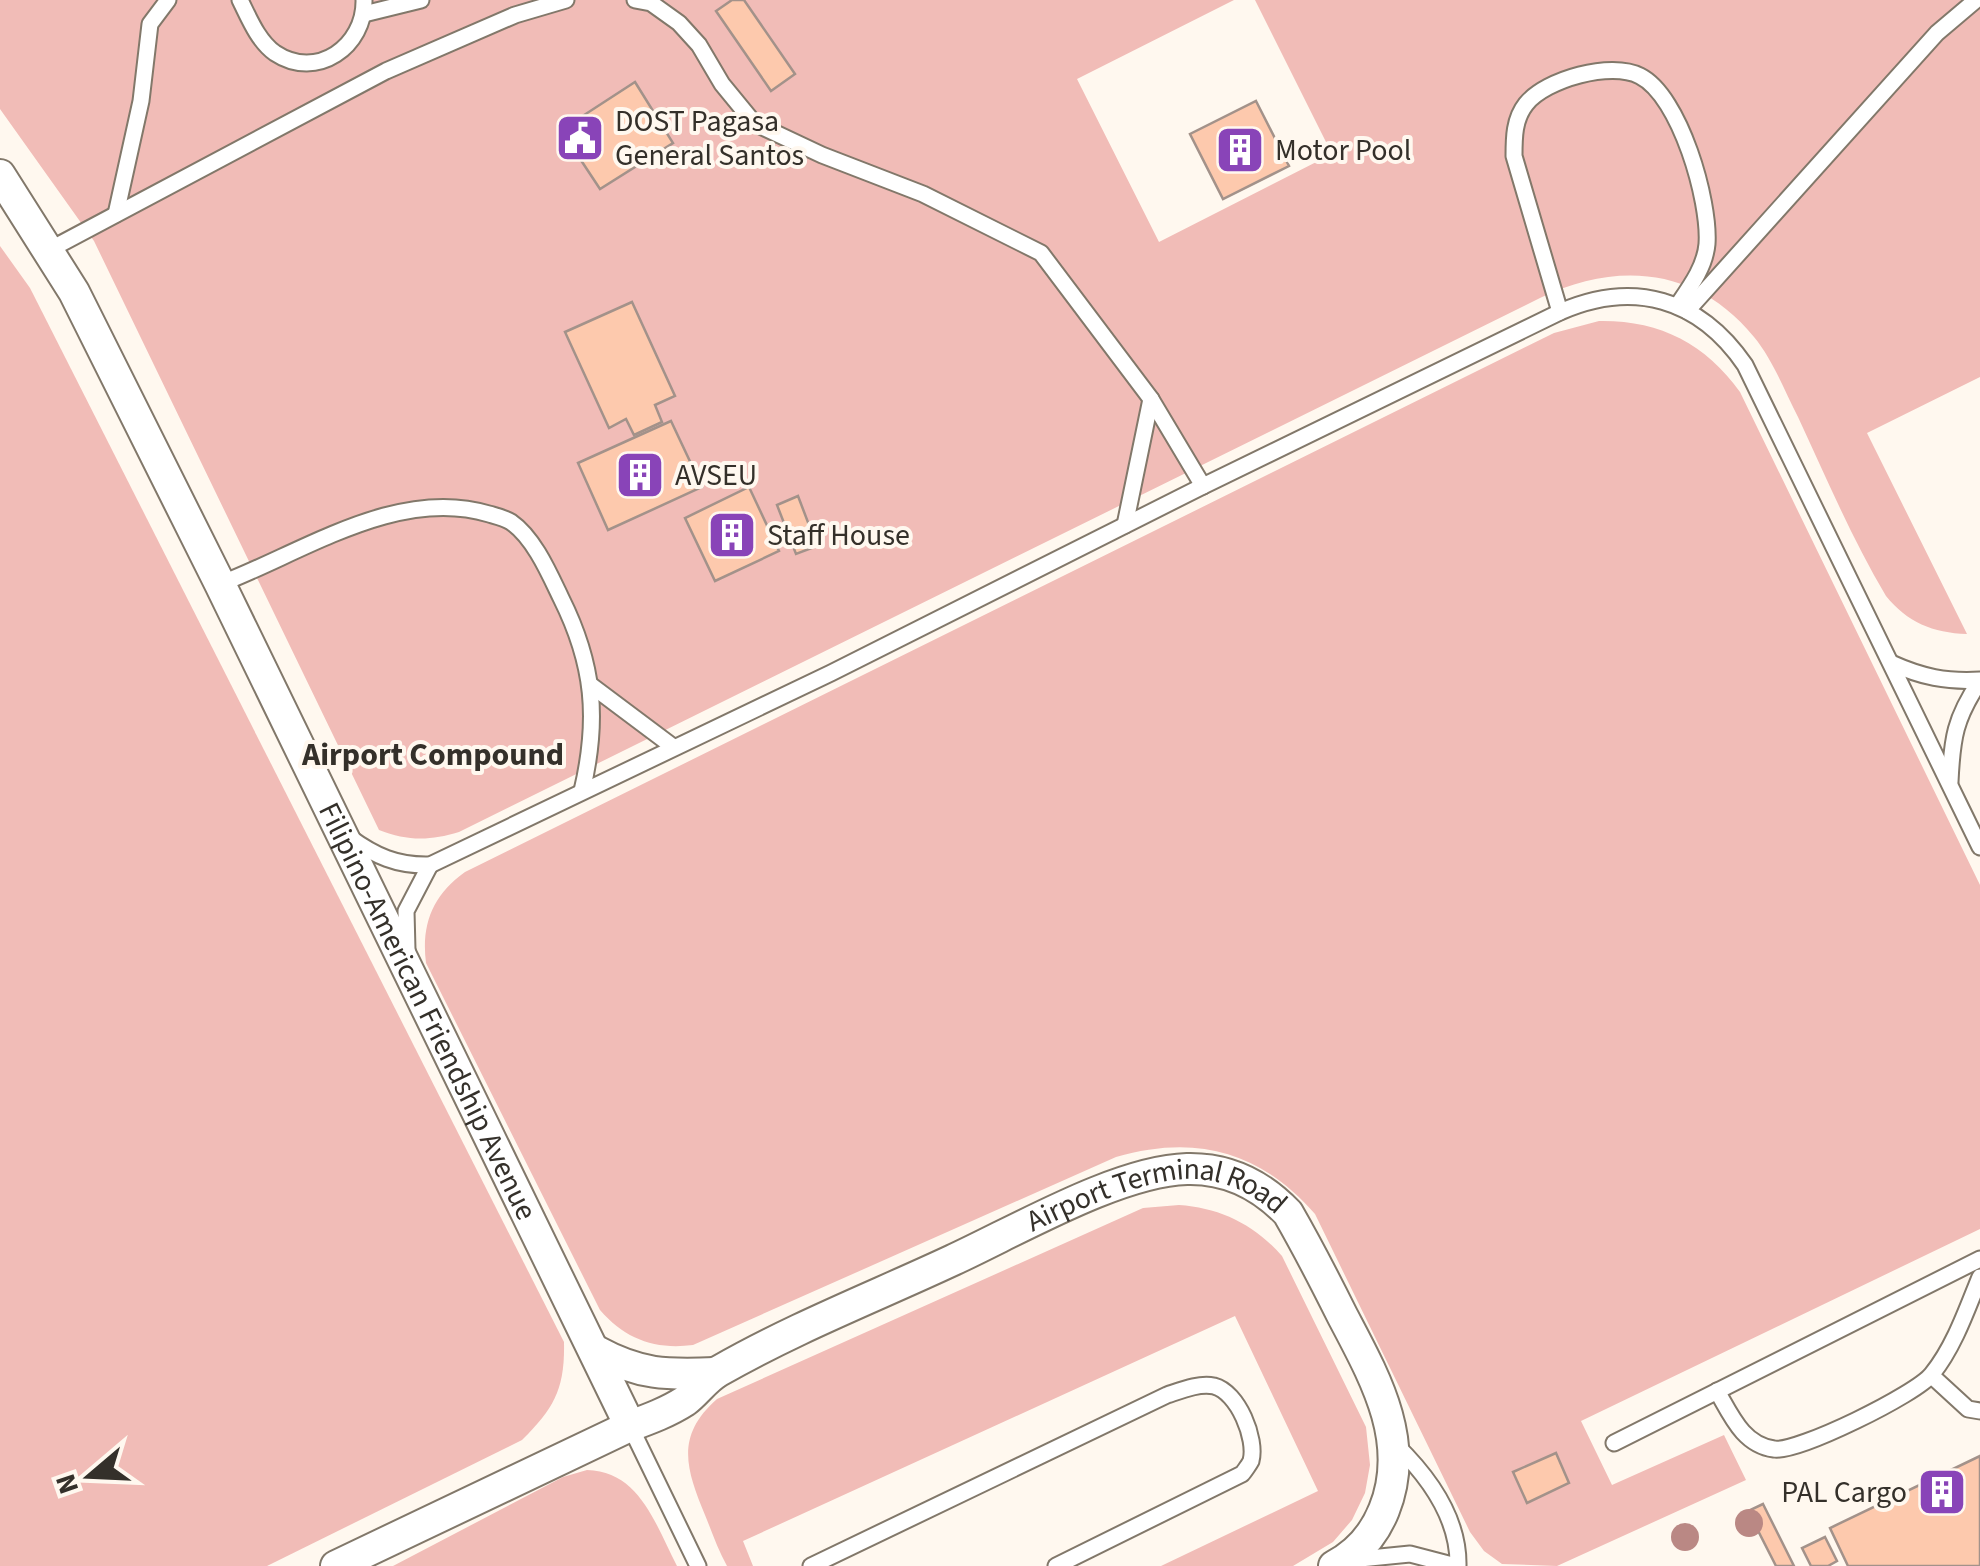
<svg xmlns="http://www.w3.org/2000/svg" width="1980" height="1566" font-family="'Source Sans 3',sans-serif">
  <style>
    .green { fill: #f1bcb7 }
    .building { fill: #fdc9ad; stroke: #a3928a; stroke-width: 2.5 }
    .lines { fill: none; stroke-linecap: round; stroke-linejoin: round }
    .service-casing { stroke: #82786a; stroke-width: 19 }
    .minor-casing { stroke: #82786a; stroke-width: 34 }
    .service { stroke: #fff; stroke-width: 15 }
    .minor { stroke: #fff; stroke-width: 30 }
    .tree { fill: #ba8884 }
    .labels { text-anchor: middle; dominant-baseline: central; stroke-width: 8; stroke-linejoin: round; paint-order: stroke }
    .poi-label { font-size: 30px; fill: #34302a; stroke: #fff8ef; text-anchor: start }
    .street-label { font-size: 30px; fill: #34302a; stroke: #fff8ef }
    .neighbourhood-label { font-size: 32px; font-weight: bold; fill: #34302a; stroke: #fff8ef }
  </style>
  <rect width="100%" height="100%" fill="#fff8ef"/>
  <!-- green -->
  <g class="green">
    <path d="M0 0H1234L1077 79 1159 242 1332 154 1255 0H1980V377L1867 433 1967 634C1933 633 1907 622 1886 596 1852 539 1826 477 1798 417 1784 390 1773 360 1754 337 1697 267 1617 261 1540 298L459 832C430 841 407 841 379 830L94 241 0 109Z"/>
    <path d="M0 246 30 288 564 1342C565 1389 554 1408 522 1440L267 1566H0Z"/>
    <path d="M1599 321C1659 320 1705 343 1740 392L1980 885V1229L1581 1421 1612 1485 1724 1435 1746 1480 1557 1566 1502 1564 1484 1551 1470 1532 1315 1214C1260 1151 1196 1134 1116 1157L693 1345C655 1350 625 1339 600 1310L426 963C421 924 433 895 465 872L1554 333Z"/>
    <path d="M1179 1205C1220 1208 1254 1224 1282 1256L1366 1427 1370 1465 1365 1493 1352 1520 1333 1542 1293 1566H1161L1318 1491 1235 1316 743 1541 753 1566H727C718 1550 712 1532 705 1515 686 1469 675 1436 717 1399L1143 1208Z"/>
    <path d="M587 1470C640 1471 656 1526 677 1566H393L563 1477Z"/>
  </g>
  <!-- building -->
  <g class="building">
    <path d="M732 0H744L795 74 771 91 716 11Z"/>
    <path d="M635 82 673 143 600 189 561 130Z"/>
    <path d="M1256 101 1289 166 1223 199 1190 134Z"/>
    <path d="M632 302 675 396 655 405 662 422 634 435 626 419 609 428 565 332Z"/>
    <path d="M671 421 702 487 608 530 578 463Z"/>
    <path d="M749 487 779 551 715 581 685 518Z"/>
    <path d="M798 496 817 546 796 554 777 505Z"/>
    <path d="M1556 1453 1569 1483 1527 1503 1513 1472Z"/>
    <path d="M1980 1456V1566H1848L1830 1528Z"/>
    <path d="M1763 1504 1794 1566H1776L1748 1511Z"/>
    <path d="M1825 1537 1837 1561 1828 1566H1811L1802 1548Z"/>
  </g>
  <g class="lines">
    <!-- service casing -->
    <g class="service-casing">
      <g id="service">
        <path d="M240 0C249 18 258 41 275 53 317 81 365 46 364 0"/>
        <path d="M635 0 651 3 679 23 699 45 722 84 754 123 822 155 923 194 1041 253 1151 399 1203 486"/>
        <path d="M364 14 421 0"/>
        <path d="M116 214 141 101 150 24 168 0"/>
        <path d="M49 250 386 71 515 15 566 0"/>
        <path d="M1687 311 1937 33 1976 0"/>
        <path d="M1560 312 1514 156C1514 138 1514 119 1526 104 1546 79 1611 61 1640 76 1680 96 1710 201 1707 244 1705 267 1690 287 1677 306"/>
        <path d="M1125 525 1151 399"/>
        <path d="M220 584C302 553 398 486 489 514 496 516 505 518 511 522 534 538 549 573 561 598 594 664 599 719 582 791"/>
        <path d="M1891 663C1922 677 1946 682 1980 680"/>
        <path d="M592 686 672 746"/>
        <path d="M1950 782C1952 738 1955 718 1980 681"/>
        <path d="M349 837C375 856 397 866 430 865L831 673 1203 486 1560 312C1633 280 1699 298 1745 365L1980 847"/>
        <path d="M407 950 406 911 430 865"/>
        <path d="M1932 1376 1968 1409 1980 1411"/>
        <path d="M1717 1391C1731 1415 1743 1445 1774 1449 1797 1453 1917 1394 1932 1374 1954 1347 1967 1309 1980 1277"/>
        <path d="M630 1426 698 1566"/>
        <path d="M1614 1443 1980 1259"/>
        <path d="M1396 1445C1429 1477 1459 1518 1458 1566"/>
        <path d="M1350 1560 1410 1554 1456 1566"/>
        <path d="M811 1566 1167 1395C1182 1390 1199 1383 1214 1386 1238 1392 1257 1439 1251 1461 1250 1463 1244 1472 1242 1474L1056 1566"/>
      </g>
    </g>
    <!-- minor casing -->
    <g class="minor-casing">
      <g id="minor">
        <path id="s1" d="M0 175 74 292 220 584 630 1426"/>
        <path d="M596 1351C640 1375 666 1375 715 1373"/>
        <path id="s2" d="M336 1566 630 1426C649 1419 668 1412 685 1401 697 1392 706 1378 719 1371 794 1328 876 1296 953 1260 1018 1230 1118 1171 1187 1169 1227 1168 1261 1185 1288 1213 1307 1246 1325 1281 1342 1315 1374 1376 1412 1441 1384 1510 1374 1535 1357 1554 1334 1566"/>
      </g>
    </g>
    <!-- service -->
    <use href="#service" class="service"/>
    <!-- minor -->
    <use href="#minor" class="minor"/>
  </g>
  <!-- trees -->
  <g class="tree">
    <circle cx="1749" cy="1523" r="14"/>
    <circle cx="1685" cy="1537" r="14"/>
  </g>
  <!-- icons -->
  <defs>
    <g id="civic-square" transform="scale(2.5)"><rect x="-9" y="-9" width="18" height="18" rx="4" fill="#8944b8" stroke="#fff8ef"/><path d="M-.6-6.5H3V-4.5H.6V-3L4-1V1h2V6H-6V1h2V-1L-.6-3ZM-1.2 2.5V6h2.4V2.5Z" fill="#fff"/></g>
    <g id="building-square" transform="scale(2.5)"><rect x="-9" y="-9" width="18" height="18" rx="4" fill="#8944b8" stroke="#fff8ef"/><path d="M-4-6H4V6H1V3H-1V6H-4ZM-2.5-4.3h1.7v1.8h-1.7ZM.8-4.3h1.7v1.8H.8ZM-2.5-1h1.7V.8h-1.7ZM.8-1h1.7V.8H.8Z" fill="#fff"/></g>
  </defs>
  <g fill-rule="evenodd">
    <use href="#civic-square" x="580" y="138"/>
    <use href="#building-square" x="1240" y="150"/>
    <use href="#building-square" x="640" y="475"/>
    <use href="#building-square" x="732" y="535"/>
    <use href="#building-square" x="1942" y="1492"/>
  </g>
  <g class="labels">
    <!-- poi labels -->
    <g class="poi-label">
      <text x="615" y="121">DOST Pagasa<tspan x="615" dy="34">General Santos</tspan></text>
      <text x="1275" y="150">Motor Pool</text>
      <text x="675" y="475">AVSEU</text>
      <text x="767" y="535">Staff House</text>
      <text x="1907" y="1492" text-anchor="end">PAL Cargo</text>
    </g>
    <!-- street labels -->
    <g class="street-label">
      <text stroke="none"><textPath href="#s1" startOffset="940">Filipino-American Friendship Avenue</textPath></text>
      <text stroke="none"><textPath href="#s2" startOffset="912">Airport Terminal Road</textPath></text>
    </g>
    <!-- neighbourhood labels -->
    <g class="neighbourhood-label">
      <text x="433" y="755">Airport Compound</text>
    </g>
  </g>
  <!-- north arrow -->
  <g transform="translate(90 1476) rotate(251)" stroke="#fff8ef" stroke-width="8" paint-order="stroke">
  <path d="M0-8L18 38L0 25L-18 38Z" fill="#34302a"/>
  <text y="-15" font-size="28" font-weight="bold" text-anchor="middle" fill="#34302a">N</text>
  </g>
</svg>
